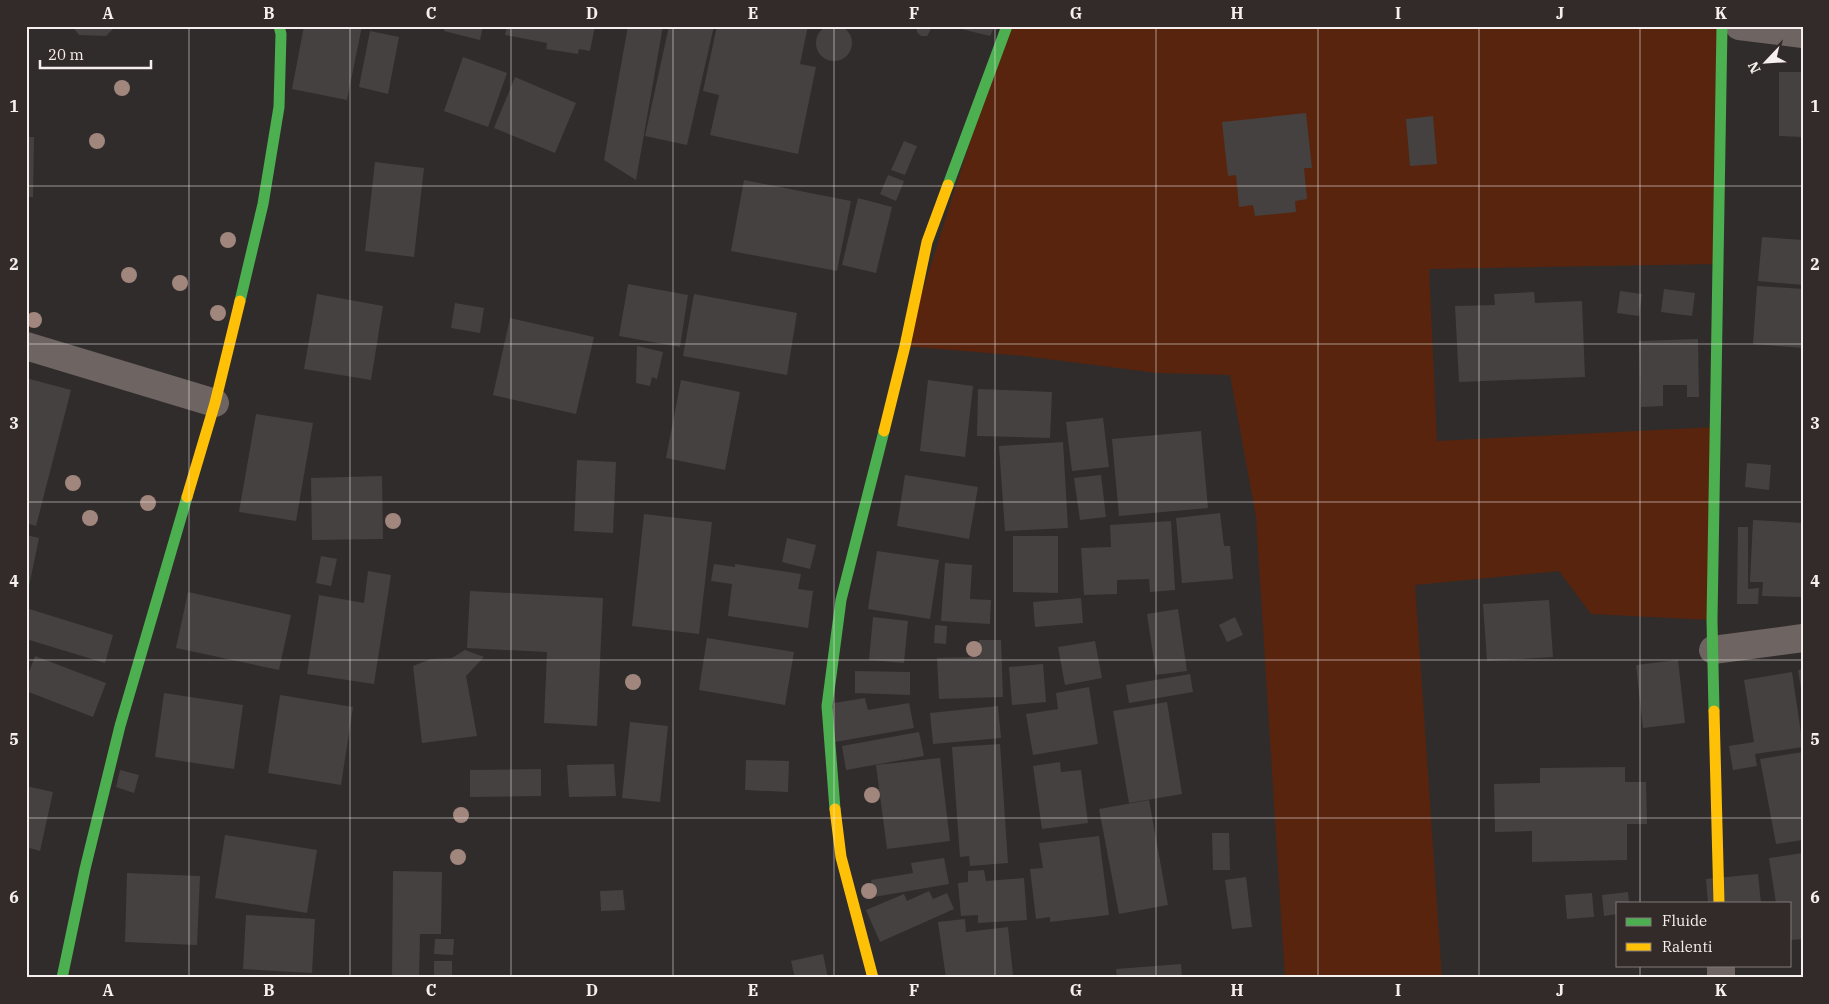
<svg xmlns="http://www.w3.org/2000/svg" width="1829" height="1004" font-family="'IBM Plex Serif',serif">
  <style>
    .green { fill: #59240e }
    .building { fill: #444140 }
    .lines { fill: none; stroke-linecap: round; stroke-linejoin: round }
    .street { stroke: #6e6461; stroke-width: 28 }
    .fast { stroke: #4caf50; stroke-width: 11 }
    .slow { stroke: #ffc107; stroke-width: 11 }
    .tree { fill: #a0867d }
    .grid { fill: none; stroke: #f5f0ef; stroke-width: 1; stroke-opacity: 0.55 }
    .neatline { fill: none; stroke: #f5f0ef; stroke-width: 2 }
    .grid-label { font-size: 16px; text-anchor: middle; font-weight: bold; fill: #f5f0ef }
  </style>
  <rect width="100%" height="100%" fill="#302c2b"/>
  <!-- green -->
  <path class="green" d="M1007 26H1721L1718 264 1429 269 1437 441 1716 427 1712 620 1591 614 1559 571 1415 585 1442 978H1285L1256 517 1230 375 1157 373 1024 356 905 346Z"/>
  <!-- building -->
  <g class="building">
    <circle cx="834" cy="43" r="18"/>
    <path d="M72 26H116L106 36 79 35Z"/>
    <path d="M304 26H362L347 100 292 89Z"/>
    <path d="M445 26H483L480 40 444 31Z"/>
    <path d="M507 26H595L590 51 579 49 578 54 546 49 547 43 505 35Z"/>
    <path d="M628 26H663L636 180 604 160Z"/>
    <path d="M669 26H714L687 145 645 136Z"/>
    <path d="M717 26H808L800 64 816 67 798 154 710 135 719 95 703 91Z"/>
    <path d="M917 26H930V31L927 36H921L917 32Z"/>
    <path d="M949 26H995L990 36Z"/>
    <path d="M370 31 399 37 388 94 359 87Z"/>
    <path d="M463 57 507 73 488 127 444 111Z"/>
    <path d="M1779 72H1803V137L1779 136Z"/>
    <path d="M515 77 576 103 555 153 494 128Z"/>
    <path d="M1306 113 1312 168H1304L1307 199 1295 201 1296 212 1255 216 1253 205 1239 207 1236 175 1228 176 1222 122Z"/>
    <path d="M1433 116 1437 164 1410 166 1406 119Z"/>
    <path d="M26 137H34L33 197H26Z"/>
    <path d="M904 141 917 146 905 175 891 170Z"/>
    <path d="M375 162 424 168 414 257 365 251Z"/>
    <path d="M888 175 904 181 896 201 880 194Z"/>
    <path d="M744 180 851 201 837 271 731 251Z"/>
    <path d="M858 198 892 207 876 273 842 265Z"/>
    <path d="M1762 237 1803 240V285L1758 281Z"/>
    <path d="M628 284 688 295 680 347 619 336Z"/>
    <path d="M1757 286 1803 289V348L1753 344Z"/>
    <path d="M1664 289 1695 293 1692 316 1661 312Z"/>
    <path d="M1620 291 1642 294 1639 316 1617 313Z"/>
    <path d="M1534 292 1535 303 1582 301 1585 377 1459 382 1455 306 1495 305 1494 294Z"/>
    <path d="M317 294 383 306 371 380 304 369Z"/>
    <path d="M694 294 797 313 787 375 683 356Z"/>
    <path d="M455 303 484 308 480 333 451 328Z"/>
    <path d="M510 318 594 337 576 414 493 395Z"/>
    <path d="M1698 339 1699 397H1687V385H1663V406L1641 407 1639 341Z"/>
    <path d="M637 346 663 352 657 379 652 377 650 386 636 383Z"/>
    <path d="M26 378 71 390 36 526 26 523Z"/>
    <path d="M681 380 740 392 725 470 666 458Z"/>
    <path d="M928 380 973 386 965 457 920 451Z"/>
    <path d="M978 389 1052 392 1050 438 977 436Z"/>
    <path d="M256 414 313 423 296 521 239 512Z"/>
    <path d="M1103 418 1109 467 1072 471 1066 422Z"/>
    <path d="M1201 431 1208 508 1119 516 1112 439Z"/>
    <path d="M1063 442 1068 528 1005 531 999 446Z"/>
    <path d="M577 460 616 462 613 533 574 531Z"/>
    <path d="M1747 463 1771 465 1769 490 1745 487Z"/>
    <path d="M905 475 978 487 969 539 897 526Z"/>
    <path d="M1101 475 1106 517 1080 520 1074 478Z"/>
    <path d="M382 476 383 539 312 540 311 478Z"/>
    <path d="M1220 513 1224 546H1230L1233 579 1182 583 1176 518Z"/>
    <path d="M644 514 712 522 699 634 632 626Z"/>
    <path d="M1753 520 1803 523V597L1762 596 1763 582H1750Z"/>
    <path d="M1171 521 1175 590 1150 592 1149 579 1117 580V594L1084 595 1081 548 1111 547 1110 525Z"/>
    <path d="M1738 527H1748V589L1759 588 1758 604H1737Z"/>
    <path d="M26 535 39 538 27 596H26Z"/>
    <path d="M1013 536H1058V593L1013 592Z"/>
    <path d="M787 538 816 545 810 569 782 562Z"/>
    <path d="M877 551 939 560 930 619 868 609Z"/>
    <path d="M321 556 337 559 331 586 316 583Z"/>
    <path d="M945 563 972 565 970 599 991 600 990 624 941 621Z"/>
    <path d="M714 564 735 567V564L801 574 798 589 813 591 808 628 728 616 732 584 711 581Z"/>
    <path d="M368 571 391 575 374 684 307 674 319 595 364 603Z"/>
    <path d="M470 591 603 598 597 726 544 723 547 652 467 648Z"/>
    <path d="M188 592 291 615 279 670 176 648Z"/>
    <path d="M1081 598 1083 623 1035 627 1033 602Z"/>
    <path d="M1549 600 1553 657 1487 661 1483 604Z"/>
    <path d="M26 608 113 635 105 663 26 639Z"/>
    <path d="M1178 609 1187 671 1156 675 1147 614Z"/>
    <path d="M873 617 908 621 904 663 869 660Z"/>
    <path d="M1235 617 1243 635 1227 642 1219 625Z"/>
    <path d="M935 625 947 626 946 644 934 643Z"/>
    <path d="M707 638 794 652 785 705 699 690Z"/>
    <path d="M979 640H1001L1003 697 939 699 937 658 979 657Z"/>
    <path d="M1095 641 1102 678 1065 685 1058 647Z"/>
    <path d="M465 650 484 657 466 676 477 736 422 743 413 666 431 659 452 658Z"/>
    <path d="M35 656 106 683 93 717 26 691V680Z"/>
    <path d="M1678 660 1685 723 1643 728 1636 665Z"/>
    <path d="M1043 664 1046 702 1012 705 1009 667Z"/>
    <path d="M1803 669V695H1802L1798 670Z"/>
    <path d="M855 671 910 672V695L855 693Z"/>
    <path d="M1792 672 1803 747 1755 754 1757 766 1733 770 1729 746 1754 742 1744 680Z"/>
    <path d="M1190 674 1193 692 1129 703 1126 685Z"/>
    <path d="M1089 687 1098 744 1033 755 1026 714 1058 709 1056 693Z"/>
    <path d="M164 693 243 705 234 769 155 757Z"/>
    <path d="M280 695 353 707 341 785 268 773Z"/>
    <path d="M865 698 868 710 909 703 914 728 835 742 828 704Z"/>
    <path d="M1167 702 1182 794 1129 803 1113 711Z"/>
    <path d="M998 706 1001 738 933 744 930 713Z"/>
    <path d="M630 722 668 726 660 802 622 798Z"/>
    <path d="M919 732 924 756 846 770 842 746Z"/>
    <path d="M1000 744 1008 863 970 866 969 856 960 857 952 747Z"/>
    <path d="M1803 752V840L1776 844 1760 759Z"/>
    <path d="M940 758 950 841 887 849 876 765Z"/>
    <path d="M746 760 789 761 788 792 745 790Z"/>
    <path d="M1060 762 1061 772 1081 770 1088 823 1042 829 1033 766Z"/>
    <path d="M614 764 616 796 569 797 567 765Z"/>
    <path d="M1625 767V782H1646L1647 824H1627V860L1532 862V831L1495 832 1494 784 1540 783V768Z"/>
    <path d="M541 769V796L470 797V770Z"/>
    <path d="M120 770 139 775 134 793 116 787Z"/>
    <path d="M26 786 53 792 40 851 26 847Z"/>
    <path d="M1149 800 1168 905 1119 914 1099 809Z"/>
    <path d="M1212 833H1229L1230 870H1213Z"/>
    <path d="M225 835 317 850 307 913 215 898Z"/>
    <path d="M1099 836 1109 915 1050 922V917L1036 919 1030 869 1043 868 1039 843Z"/>
    <path d="M1803 853V939L1790 940V903H1776L1769 858Z"/>
    <path d="M944 858 949 884 874 897 871 880 913 873 911 863Z"/>
    <path d="M984 870 986 881 1024 878 1027 920 978 923V915L961 916 958 883 968 882V871Z"/>
    <path d="M393 871 442 872 441 934H420L419 978H392Z"/>
    <path d="M127 873 200 876 197 945 125 942Z"/>
    <path d="M1758 874 1761 903H1708L1706 879Z"/>
    <path d="M1246 877 1252 927 1232 929 1225 880Z"/>
    <path d="M623 890 625 910 601 911 600 891Z"/>
    <path d="M929 891 933 899 947 893 954 909 880 942 866 910 904 894 907 901Z"/>
    <path d="M1628 892 1629 903H1618V914L1604 916 1602 895Z"/>
    <path d="M1592 893 1594 917 1567 919 1565 895Z"/>
    <path d="M246 915 315 919 312 973 243 969Z"/>
    <path d="M965 919 966 932 1008 927 1013 975 990 978H946L938 922Z"/>
    <path d="M435 939H454L453 955 434 954Z"/>
    <path d="M823 954 828 978H795L791 961Z"/>
    <path d="M434 961H452V976L434 975Z"/>
    <path d="M1181 964 1182 978H1117L1116 969Z"/>
  </g>
  <g class="lines">
    <!-- street -->
    <g class="street">
      <path d="M1739 26 1803 34"/>
      <path d="M26 346 215 403"/>
      <path d="M1713 650 1803 638"/>
      <path d="M1721 965V978"/>
    </g>
    <!-- fast -->
    <g class="fast">
      <path d="M948 185 1007 26"/>
      <path d="M240 301 263 204 279 107 281 34 279 26"/>
      <path d="M1714 711 1712 620 1722 26"/>
      <path d="M835 809 827 706 841 600 884 431"/>
      <path d="M62 978 85 869 120 726 187 497"/>
    </g>
    <!-- slow -->
    <g class="slow">
      <path d="M884 431 905 346 927 242 948 185"/>
      <path d="M187 497 215 403 240 301"/>
      <path d="M1714 711 1719 903"/>
      <path d="M835 809 841 857 873 978"/>
    </g>
  </g>
  <!-- trees -->
  <g class="tree">
    <circle cx="122" cy="88" r="8"/>
    <circle cx="97" cy="141" r="8"/>
    <circle cx="228" cy="240" r="8"/>
    <circle cx="129" cy="275" r="8"/>
    <circle cx="180" cy="283" r="8"/>
    <circle cx="218" cy="313" r="8"/>
    <circle cx="34" cy="320" r="8"/>
    <circle cx="73" cy="483" r="8"/>
    <circle cx="148" cy="503" r="8"/>
    <circle cx="90" cy="518" r="8"/>
    <circle cx="393" cy="521" r="8"/>
    <circle cx="974" cy="649" r="8"/>
    <circle cx="633" cy="682" r="8"/>
    <circle cx="872" cy="795" r="8"/>
    <circle cx="461" cy="815" r="8"/>
    <circle cx="458" cy="857" r="8"/>
    <circle cx="869" cy="891" r="8"/>
  </g>
  <!-- grid -->
  <path class="grid" d="M189 26V978M350 26V978M511 26V978M673 26V978M834 26V978M995 26V978M1156 26V978M1318 26V978M1479 26V978M1640 26V903M26 186H1803M26 344H1803M26 502H1803M26 660H1803M26 818H1803M1640 965V978"/>
  <!-- border -->
  <rect width="1829" height="1004" fill="none" stroke="#322b29" stroke-width="55"/>
  <!-- legend -->
  <rect x="1616" y="902" width="175" height="65" fill="#322b29" stroke="#807a78"/>
  <rect x="1626" y="918" width="25" height="8" fill="#4caf50" stroke="#807a78"/>
  <text x="1662" y="926" font-size="15" fill="#f5f0ef">Fluide</text>
  <rect x="1626" y="943" width="25" height="8" fill="#ffc107" stroke="#807a78"/>
  <text x="1662" y="952" font-size="15" fill="#f5f0ef">Ralenti</text>
  <!-- north arrow -->
  <g transform="translate(1766 62) rotate(245)" stroke="#322b29" stroke-width="4" paint-order="stroke">
  <path d="M0-4L9 19L0 12L-9 19Z" fill="#f5f0ef"/>
  <text y="-8" font-size="14" font-weight="bold" text-anchor="middle" fill="#f5f0ef">N</text>
  </g>
  <!-- scale -->
  <path d="M40 60v8h111v-8" fill="none" stroke="#f5f0ef" stroke-width="2.5"/>
  <text x="48" y="60" font-size="15" fill="#f5f0ef" stroke="#322b29" stroke-width="4" paint-order="stroke">20 m</text>
  <rect x="28" y="28" width="1774" height="948" class="neatline"/>
  <g class="grid-label">
    <text x="108" y="19">A</text>
    <text x="269" y="19">B</text>
    <text x="431" y="19">C</text>
    <text x="592" y="19">D</text>
    <text x="753" y="19">E</text>
    <text x="914" y="19">F</text>
    <text x="1076" y="19">G</text>
    <text x="1237" y="19">H</text>
    <text x="1398" y="19">I</text>
    <text x="1560" y="19">J</text>
    <text x="1721" y="19">K</text>
    <text x="14" y="112">1</text>
    <text x="1815" y="112">1</text>
    <text x="14" y="270">2</text>
    <text x="1815" y="270">2</text>
    <text x="14" y="429">3</text>
    <text x="1815" y="429">3</text>
    <text x="14" y="587">4</text>
    <text x="1815" y="587">4</text>
    <text x="14" y="745">5</text>
    <text x="1815" y="745">5</text>
    <text x="14" y="903">6</text>
    <text x="1815" y="903">6</text>
    <text x="108" y="996">A</text>
    <text x="269" y="996">B</text>
    <text x="431" y="996">C</text>
    <text x="592" y="996">D</text>
    <text x="753" y="996">E</text>
    <text x="914" y="996">F</text>
    <text x="1076" y="996">G</text>
    <text x="1237" y="996">H</text>
    <text x="1398" y="996">I</text>
    <text x="1560" y="996">J</text>
    <text x="1721" y="996">K</text>
  </g>
</svg>
